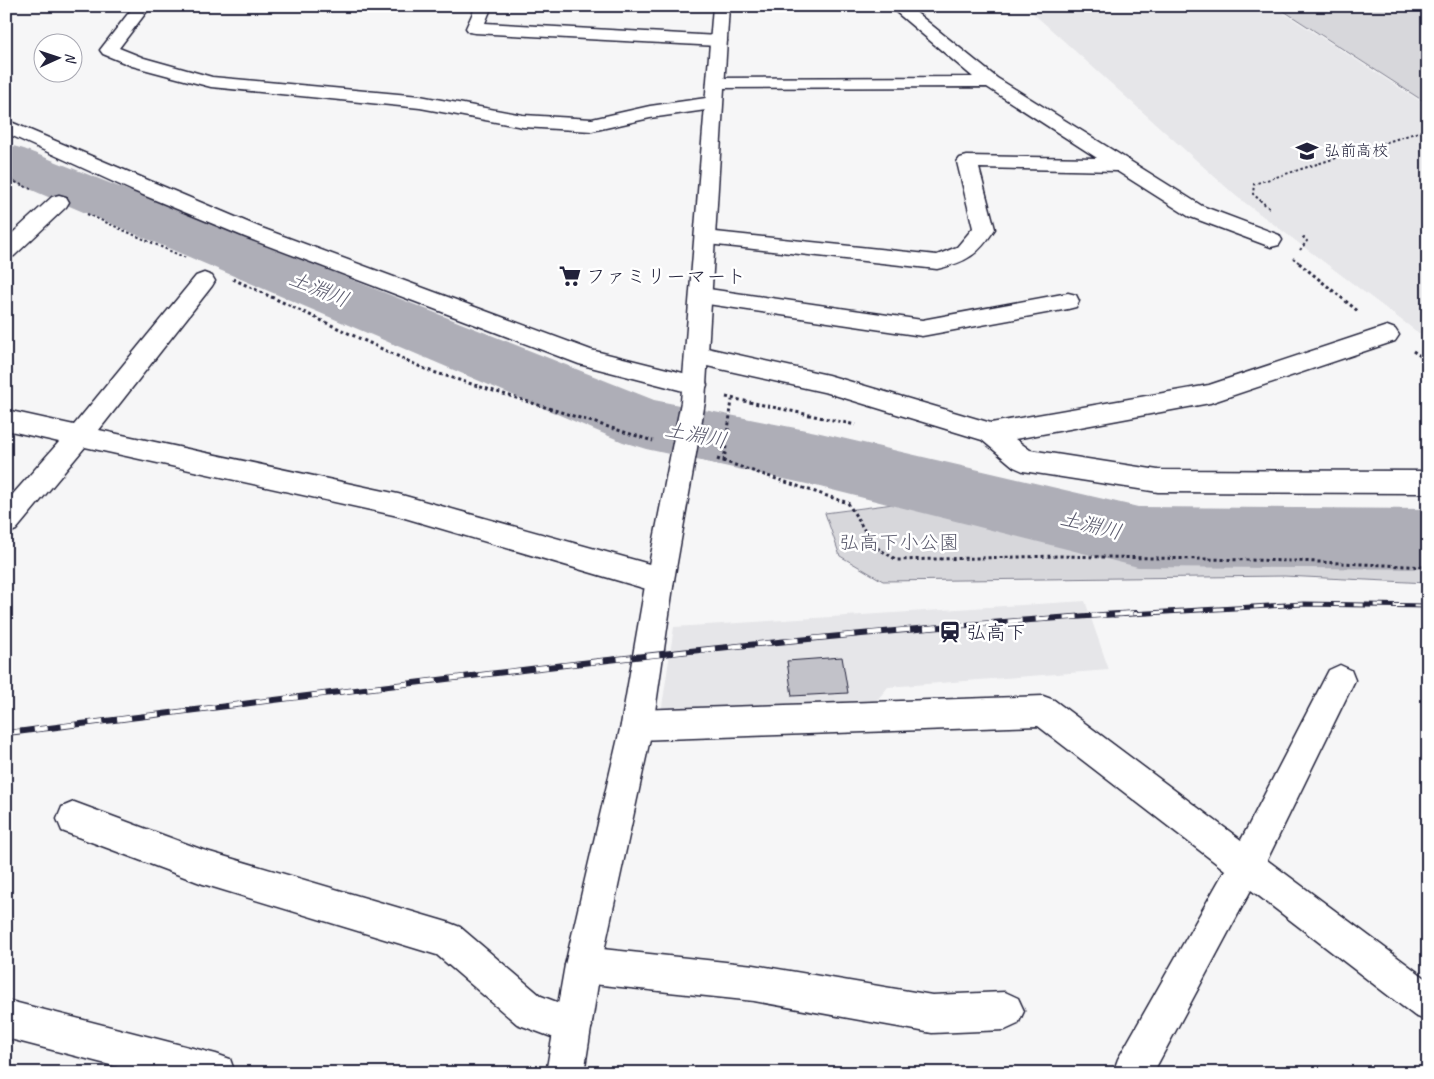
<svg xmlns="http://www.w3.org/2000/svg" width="1434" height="1079" font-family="Caveat,'Klee One',sans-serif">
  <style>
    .built { fill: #e6e6e9 }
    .green { fill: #d7d7db; stroke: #7c7c8b }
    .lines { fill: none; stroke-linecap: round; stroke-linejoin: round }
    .river { fill: #aeaeb7; fill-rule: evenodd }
    .building { fill: #c2c2c9; stroke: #22223b }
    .minor-casing { stroke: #22223b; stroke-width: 3 }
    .tertiary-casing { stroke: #22223b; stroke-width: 3 }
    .path-far1 { stroke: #22223b; stroke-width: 2; stroke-dasharray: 2.5 2.5; stroke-linecap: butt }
    .path { stroke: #22223b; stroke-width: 3; stroke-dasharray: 3 3; stroke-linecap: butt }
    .minor { fill: #fff; fill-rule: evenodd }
    .tertiary { fill: #fff; fill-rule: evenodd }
    .rail-far1-casing { stroke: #22223b; stroke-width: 5 }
    .rail-casing { stroke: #22223b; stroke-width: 6 }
    .rail-far1 { stroke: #fff; stroke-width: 3; stroke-dasharray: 10; stroke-linecap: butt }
    .rail { stroke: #fff; stroke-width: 4.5; stroke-dasharray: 14; stroke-linecap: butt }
    .labels { text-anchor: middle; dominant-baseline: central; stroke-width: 5; stroke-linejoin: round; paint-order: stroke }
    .far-poi-label { font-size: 16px; fill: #22223b; stroke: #fff; text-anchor: start }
    .poi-label { font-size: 20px; fill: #22223b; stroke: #fff; text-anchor: start }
    .park-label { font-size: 20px; fill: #58586b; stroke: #fff }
    .water-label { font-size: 21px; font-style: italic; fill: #5a5a6d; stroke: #fff }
  </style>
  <rect width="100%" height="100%" fill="#f6f6f7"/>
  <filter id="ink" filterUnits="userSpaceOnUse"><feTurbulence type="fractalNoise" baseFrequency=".02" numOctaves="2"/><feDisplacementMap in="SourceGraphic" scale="10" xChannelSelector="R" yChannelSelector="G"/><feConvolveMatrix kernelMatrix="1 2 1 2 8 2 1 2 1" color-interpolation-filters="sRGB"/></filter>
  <g filter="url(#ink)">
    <!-- built -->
    <g class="built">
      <path d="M1025 6H1273L1428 106V340L1236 196Z"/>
      <path d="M1085 601 1109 670 888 687 872 706 661 713 674 627Z"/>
    </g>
    <!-- green -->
    <g class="green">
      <path d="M1276 6H1428V104Z"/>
      <path d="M901 503 1074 537 1162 550 1381 555 1428 559V583L1284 576 883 581 840 556 825 513Z"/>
    </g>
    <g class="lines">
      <!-- river -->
      <path class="river" d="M6 144 24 149 654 400 816 432 1138 507 1428 509V569L1138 567 816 486 646 449 623 442 6 179Z"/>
    </g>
    <!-- building -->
    <path class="building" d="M842 657 848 693 792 696 787 661Z"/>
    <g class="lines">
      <!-- minor casing -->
      <g class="minor-casing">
        <g id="minor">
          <path d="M134 6H151L119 48 144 58 212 77 420 96 523 115 592 119 650 106 713 97 720 99 722 103 720 107 713 109 650 118 592 131 523 127 420 108 211 87 132 66 103 54 100 50Z"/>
          <path d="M476 6H492L485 23 718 36 724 37 727 41 724 45 718 46 475 33 469 32 466 28Z"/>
          <path d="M889 6H908L997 78 1202 206 1279 235 1282 240 1279 245 1271 247 1188 216 1117 171 979 168 995 229C978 255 967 262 937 269L698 243 695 238 698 233 706 231 937 255 957 247 973 228 957 162 960 158 967 156 1097 158 987 87 716 88 710 87 707 83 710 79 716 78 973 77Z"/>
          <path d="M6 120 259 227 591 350 695 376 704 378 707 385 704 392 695 394 579 364 245 237 131 190 6 133Z"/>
          <path d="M59 195 66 197 69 202 66 207 14 256 6 258V239L52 197Z"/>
          <path d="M204 273 212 276 215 281 212 286 99 430 398 494 660 567 670 571 674 580 670 589 660 593 398 516 85 447 16 530 6 534V502L59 442 6 430V410L74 425 196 276Z"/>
          <path d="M702 288 922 320 1068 293 1076 295 1079 301 1076 307 1068 309 922 336 694 302 691 296 694 290Z"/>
          <path d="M1387 326 1395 329 1399 335 1395 341 1210 403 1015 439 1030 450 1158 470 1428 471V493L1158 492 1023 471 1014 467 982 440 828 393 698 364 690 361 686 355 690 349 698 346 828 375 991 423 1209 385Z"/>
          <path d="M1340 665 1351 670 1355 680 1267 860 1428 980V1021L1415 1016 1251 890 1153 1073H1113L1118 1059 1225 870 1038 726 637 740 626 736 621 725 626 714 637 710 1043 696 1054 700 1241 840 1329 670Z"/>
          <path d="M74 802 203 850 447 922 460 927 541 996 586 1013 592 1026 586 1039 573 1045 517 1024 437 955 203 884 62 831 57 819 62 807Z"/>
          <path d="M583 947 754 965 932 995 1005 992 1018 998 1024 1011 1018 1024 1005 1030 932 1033 754 1001 583 983 570 978 565 965 570 952Z"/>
          <path d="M6 1000 216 1054 230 1059 235 1073H141L6 1038Z"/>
        </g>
      </g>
      <!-- tertiary casing -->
      <g class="tertiary-casing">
        <path id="tertiary" d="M713 6H729L705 402 674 580 653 725 601 965 584 1073H546L565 965 621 725 646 580 681 402Z"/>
      </g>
      <!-- path-far1 -->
      <g class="path-far1">
        <path d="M6 178 31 189"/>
        <path d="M1269 208 1253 194 1254 184 1428 129"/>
        <path d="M87 214 186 258"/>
        <path d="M1300 250 1307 241 1301 235"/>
        <path d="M1293 258 1301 264"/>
      </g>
      <!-- path -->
      <g class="path">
        <path d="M1299 263 1359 312"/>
        <path d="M233 279 427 370 653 441"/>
        <path d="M1413 351 1428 361"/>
        <path d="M726 397 856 425"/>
        <path d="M717 459 848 503 874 546 897 560 1059 556 1296 561 1428 567"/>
        <path d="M724 461 732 400"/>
      </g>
      <!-- minor -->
      <use href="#minor" class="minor"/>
      <!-- tertiary -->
      <use href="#tertiary" class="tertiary"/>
      <!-- rail-far1 casing -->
      <g class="rail-far1-casing">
        <path id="rail-far1" d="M1114 615 1304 604 1428 606"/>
      </g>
      <!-- rail casing -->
      <g class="rail-casing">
        <path id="rail" d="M6 733C382 688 758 635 1137 613"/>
      </g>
      <!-- rail-far1 -->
      <use href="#rail-far1" class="rail-far1"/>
      <!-- rail -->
      <use href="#rail" class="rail"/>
    </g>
  </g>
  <!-- icons -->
  <defs>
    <g id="school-bare" transform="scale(1.725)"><path d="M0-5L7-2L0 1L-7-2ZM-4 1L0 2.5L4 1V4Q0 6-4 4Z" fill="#22223b" stroke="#fff" stroke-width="2.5" paint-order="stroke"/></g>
    <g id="supermarket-bare" transform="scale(1.725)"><path d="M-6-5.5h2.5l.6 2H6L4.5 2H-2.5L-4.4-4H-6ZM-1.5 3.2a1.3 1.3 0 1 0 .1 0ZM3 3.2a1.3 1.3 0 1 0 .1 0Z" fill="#22223b" stroke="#fff" stroke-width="2.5" paint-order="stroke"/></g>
    <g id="station-bare" transform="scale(1.725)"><path d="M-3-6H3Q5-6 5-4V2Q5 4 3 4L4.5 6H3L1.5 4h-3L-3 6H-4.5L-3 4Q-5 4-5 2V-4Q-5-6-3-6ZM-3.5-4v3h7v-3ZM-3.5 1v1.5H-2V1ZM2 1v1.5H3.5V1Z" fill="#22223b" stroke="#fff" stroke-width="2.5" paint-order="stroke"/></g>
  </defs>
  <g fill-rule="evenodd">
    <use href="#school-bare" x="1307" y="151"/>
    <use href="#supermarket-bare" x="570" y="276"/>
    <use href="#station-bare" x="950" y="632"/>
  </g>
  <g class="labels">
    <!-- far-poi labels -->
    <g class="far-poi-label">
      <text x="1324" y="151">弘前高校</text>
    </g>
    <!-- poi labels -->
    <g class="poi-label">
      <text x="586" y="276">ファミリーマート</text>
      <text x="966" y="632">弘高下</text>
    </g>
    <!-- park labels -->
    <g class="park-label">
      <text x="899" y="542">弘高下小公園</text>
    </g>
    <!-- water labels -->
    <g class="water-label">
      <text transform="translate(319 289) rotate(22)">土淵川</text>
      <text transform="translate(696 435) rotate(11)">土淵川</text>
      <text transform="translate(1091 525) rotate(14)">土淵川</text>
    </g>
  </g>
  <!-- margin -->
  <rect width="1434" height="1079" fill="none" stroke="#fff" stroke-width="25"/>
  <rect x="12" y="12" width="1409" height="1054" fill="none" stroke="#22223b" stroke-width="2" filter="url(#ink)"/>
  <!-- north arrow -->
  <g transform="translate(58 58) rotate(87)"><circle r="24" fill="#ffffff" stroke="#a7a7b1"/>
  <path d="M0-4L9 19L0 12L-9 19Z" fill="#22223b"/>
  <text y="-8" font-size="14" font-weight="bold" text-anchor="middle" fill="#22223b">N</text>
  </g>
</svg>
